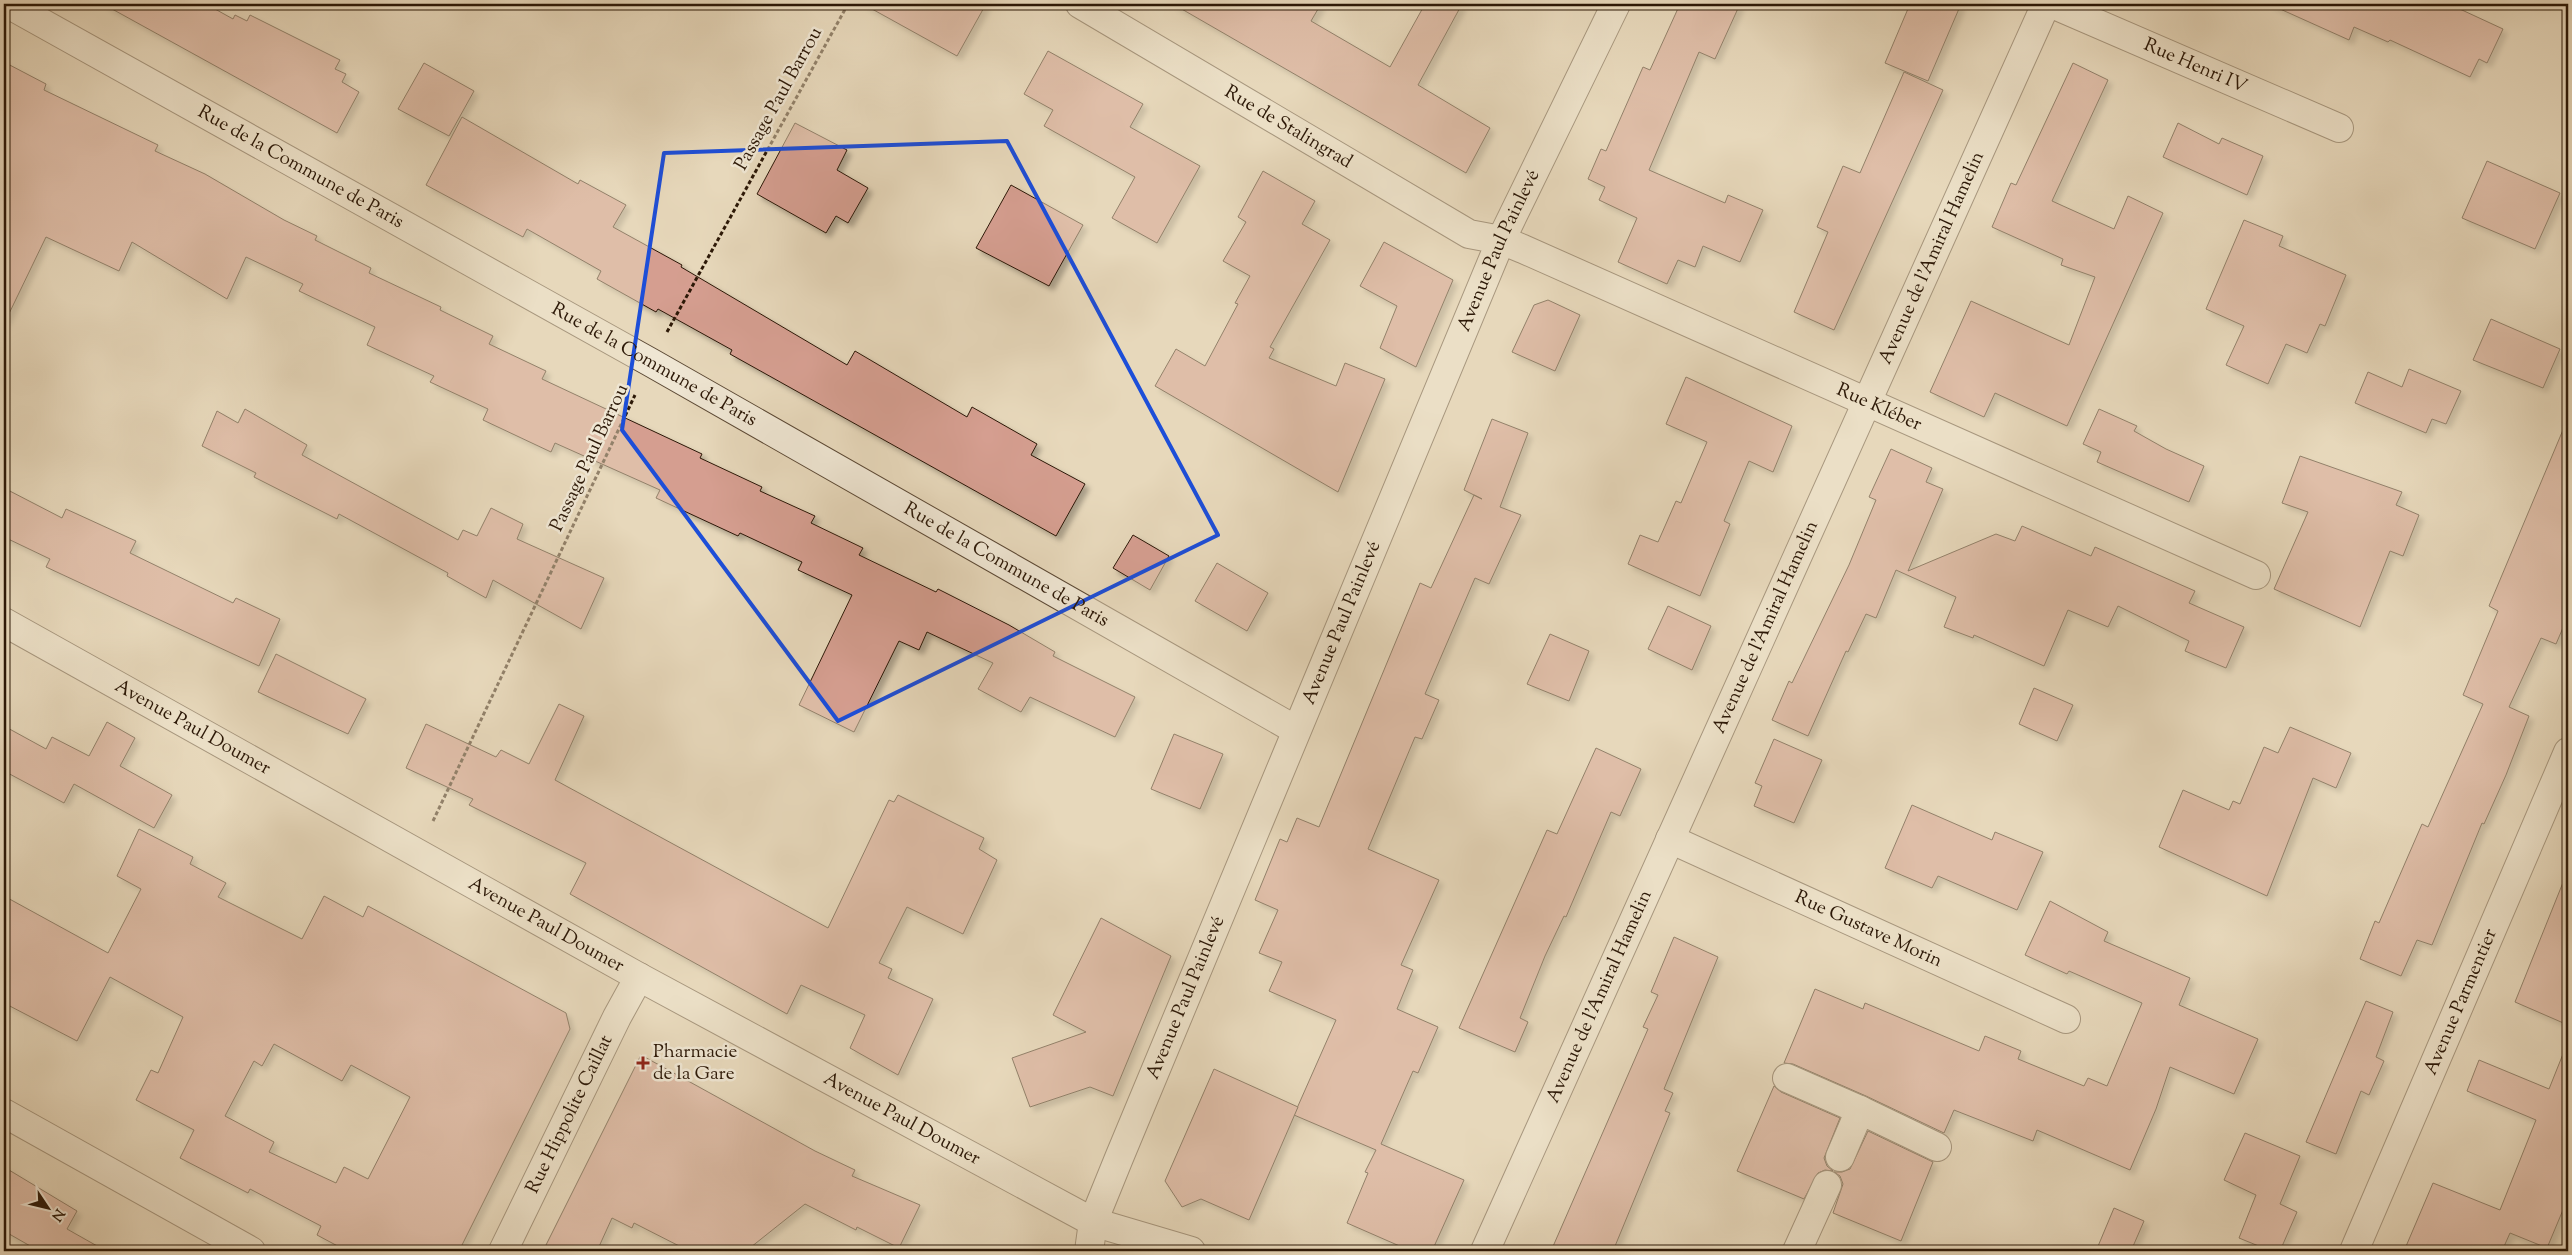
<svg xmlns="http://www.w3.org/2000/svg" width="2572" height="1255" font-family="'Sorts Mill Goudy',serif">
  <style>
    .building { fill: #d59e90; stroke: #2c1807; fill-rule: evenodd; filter: url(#shadow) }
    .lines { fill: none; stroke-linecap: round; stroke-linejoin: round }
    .minor-casing { stroke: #5b4834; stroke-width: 30 }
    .path { stroke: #2c1807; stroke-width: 3; stroke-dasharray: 4 2.5; stroke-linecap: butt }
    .minor { stroke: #efe6d3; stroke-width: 28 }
    .marked { fill: none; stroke: #1d4ed8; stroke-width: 4; stroke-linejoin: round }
    .poi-dot { fill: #8f2418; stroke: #efe6d3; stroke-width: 2 }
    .labels { text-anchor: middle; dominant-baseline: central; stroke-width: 5; stroke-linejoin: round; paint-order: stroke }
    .street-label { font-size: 19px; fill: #2c1807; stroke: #efe6d3 }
    .poi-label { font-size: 19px; fill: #2c1807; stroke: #efe6d3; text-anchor: start }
  </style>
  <defs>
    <filter id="shadow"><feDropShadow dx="4.5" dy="4.5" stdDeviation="2.5" flood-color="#0004"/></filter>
  </defs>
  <rect width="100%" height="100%" fill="#e7d8bb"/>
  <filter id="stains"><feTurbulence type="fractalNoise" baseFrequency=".004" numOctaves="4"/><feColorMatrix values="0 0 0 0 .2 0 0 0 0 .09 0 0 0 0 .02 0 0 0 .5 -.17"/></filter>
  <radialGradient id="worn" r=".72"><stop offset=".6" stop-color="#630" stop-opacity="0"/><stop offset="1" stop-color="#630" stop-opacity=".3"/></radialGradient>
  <!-- building -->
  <g class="building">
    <path d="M103 4H206L233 19 235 15 247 21 250 15 340 60 335 69 346 74 342 82 359 92 337 133Z"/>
    <path d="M863 4H986L957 56Z"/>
    <path d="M1173 4H1321L1311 21 1390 67 1425 4H1462L1418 85 1490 128 1466 173Z"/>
    <path d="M1680 4H1740L1715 59 1699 52 1649 170 1725 203 1728 195 1763 210 1740 262 1703 246 1695 267 1678 260 1667 284 1618 262 1637 218 1599 200 1605 187 1588 179 1601 149 1606 151 1643 67 1650 70Z"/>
    <path d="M1910 4H1961L1928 81 1885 63Z"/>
    <path d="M2269 4H2449L2503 29 2487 63 2479 59 2470 77 2390 40 2388 42 2354 27 2349 40Z"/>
    <path d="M1048 51 1143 104 1130 127 1200 166 1157 243 1112 218 1135 177 1044 126 1053 110 1024 94Z"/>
    <path d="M4 62 46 84 44 90 158 145 155 151 205 174 284 220 317 236 315 240 371 268 369 273 441 307 440 310 493 336 489 344 546 371 542 379 702 454 700 458 762 487 760 491 815 516 811 523 863 548 859 555 936 592 938 589 1009 625 1055 652 1053 656 1135 697 1115 737 1030 697 1021 712 978 689 993 663 927 632 919 650 899 641 854 732 799 705 852 595 798 570 802 562 740 533 738 536 656 498 660 490 555 443 551 452 483 420 488 409 430 382 434 376 367 345 375 327 299 291 303 284 246 257 227 299 132 242 119 271 46 237 4 324Z"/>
    <path d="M424 63 474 91 449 136 398 109Z"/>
    <path d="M2073 63 2108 80 2052 201 2114 229 2128 196 2163 213 2067 426 1995 393 1984 417 1930 392 1971 301 2069 345 2095 277 2061 265 2063 259 1992 227 2011 183 2016 185Z"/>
    <path d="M1904 72 1943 90 1834 330 1794 312 1828 232 1817 227 1843 166 1860 173Z"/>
    <path d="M462 117 578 184 580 180 626 205 613 227 682 265 681 267 847 365 855 351 967 417 972 407 1037 444 1031 455 1085 484 1056 536 730 354 732 350 658 309 656 312 597 279 601 271 527 229 523 237 426 185Z"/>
    <path d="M795 123 847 150 837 170 868 188 848 223 836 216 826 233 757 194Z"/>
    <path d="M2178 123 2219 144 2222 138 2263 156 2247 195 2163 157Z"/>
    <path d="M2487 161 2560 193 2535 249 2462 218Z"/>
    <path d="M1263 171 1315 201 1302 224 1330 240 1270 347 1274 349 1269 358 1336 386 1345 363 1385 379 1338 492 1155 386 1176 349 1205 366 1238 304 1235 303 1250 276 1223 261 1246 222 1238 217Z"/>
    <path d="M1011 185 1083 225 1049 286 976 248Z"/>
    <path d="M2244 220 2283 236 2279 246 2346 275 2325 326 2320 324 2307 353 2286 344 2268 384 2226 365 2244 326 2206 309Z"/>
    <path d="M1384 242 1453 280 1416 367 1380 348 1397 306 1360 286Z"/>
    <path d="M1548 300 1580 315 1555 371 1512 352 1534 305Z"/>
    <path d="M2491 319 2560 349 2543 388 2473 360Z"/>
    <path d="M2409 369 2461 391 2446 424 2432 419 2426 433 2355 403 2368 372 2402 387Z"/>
    <path d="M1686 377 1792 426 1773 472 1749 461 1724 521 1730 524 1700 596 1628 564 1640 535 1658 542 1676 501 1681 503 1707 442 1666 424Z"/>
    <path d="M245 409 307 445 302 455 458 540 463 530 477 536 491 508 523 524 517 539 604 578 581 629 493 580 486 598 447 576 448 573 339 514 337 519 254 477 256 473 202 446 217 411 238 423Z"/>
    <path d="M2099 409 2137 426 2134 431 2166 449 2204 466 2189 502 2097 462 2101 452 2083 444Z"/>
    <path d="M2568 418V616L2556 644 2541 638 2509 707 2529 716 2506 775 2484 824 2482 823 2432 945 2417 940 2401 976 2360 959 2375 921 2379 923 2422 824 2428 827 2483 704 2463 695 2498 611 2489 606Z"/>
    <path d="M1492 419 1528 433 1500 507 1521 515 1489 584 1475 578 1425 694 1439 700 1422 739 1415 737 1368 849 1439 880 1401 965 1413 970 1397 1009 1438 1027 1418 1073 1413 1071 1381 1144 1464 1180 1432 1251H1411L1347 1223 1368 1173 1365 1172 1376 1150 1294 1115 1336 1020 1269 991 1282 962 1259 953 1278 910 1255 900 1280 839 1287 842 1297 818 1319 827 1420 583 1431 588 1474 495 1482 499 1464 490Z"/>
    <path d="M1891 449 1932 468 1926 482 1943 489 1908 571 1996 534 2015 541 2022 526 2091 556 2095 547 2195 591 2189 603 2244 627 2226 668 2185 651 2189 641 2118 606 2108 627 2068 610 2044 666 1974 635 1973 638 1944 627 1956 597 1896 570 1876 618 1866 614 1848 652 1846 651 1808 736 1772 720 1789 681 1792 683 1849 565 1876 500 1869 497Z"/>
    <path d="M2300 456 2402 492 2396 505 2419 515 2403 556 2390 551 2360 627 2274 589 2308 512 2282 503Z"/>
    <path d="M4 488 62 518 66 509 136 541 130 553 233 603 236 598 280 619 259 666 46 567 50 559 4 537Z"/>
    <path d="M1133 535 1169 556 1150 590 1113 568Z"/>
    <path d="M1217 563 1268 593 1247 631 1195 601Z"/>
    <path d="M1668 606 1711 626 1692 670 1648 649Z"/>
    <path d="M1550 634 1589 651 1569 701 1527 684Z"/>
    <path d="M276 654 366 699 348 734 258 692Z"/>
    <path d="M2034 688 2073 705 2057 741 2019 724Z"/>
    <path d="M559 704 584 716 555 780 828 928 889 800 894 802 898 795 984 838 979 849 997 860 963 934 907 907 879 963 892 969 888 978 933 999 898 1075 850 1048 865 1015 801 985 787 1014 570 894 586 863 469 805 473 799 406 768 426 724 496 757 501 750 529 764Z"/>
    <path d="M107 722 135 738 120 766 172 795 154 828 74 784 64 803 4 771V726L46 749 52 737 89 756Z"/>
    <path d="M2290 727 2351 753 2336 788 2313 778 2267 896 2159 847 2183 790 2229 810 2233 801 2240 804 2264 747 2278 753Z"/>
    <path d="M1174 734 1223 754 1200 809 1151 789Z"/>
    <path d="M1774 739 1822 760 1794 823 1754 806 1762 786 1755 783Z"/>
    <path d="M1596 748 1641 769 1620 816 1611 812 1566 917 1564 916 1545 956 1520 1018 1528 1022 1515 1052 1459 1028 1547 830 1557 834Z"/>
    <path d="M1912 805 1992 840 1995 832 2043 852 2017 910 1938 876 1932 888 1885 868Z"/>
    <path d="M139 829 193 857 190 864 226 883 218 897 302 939 324 896 363 917 368 906 566 1013 570 1029 459 1251H347L317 1235 321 1226 250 1189 248 1193 180 1158 194 1130 136 1100 151 1070 158 1073 183 1017 110 977 77 1041 4 1003V896L108 953 141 889 117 876ZM274 1044 342 1081 351 1065 410 1097 368 1179 344 1167 336 1183 269 1152 274 1142 225 1116 254 1061 262 1066Z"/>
    <path d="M2566 875H2568V1025L2515 1002Z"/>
    <path d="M2050 901 2108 932 2104 941 2190 978 2179 1005 2258 1039 2234 1094 2170 1067 2156 1109 2130 1170 2037 1130 2033 1141 1954 1110 1944 1133 1866 1096 1793 1064 1784 1063 1815 989 1863 1009 1865 1003 1979 1051 1985 1036 2021 1051 2018 1059 2084 1086 2088 1078 2107 1086 2142 1003 2069 971 2067 974 2025 955Z"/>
    <path d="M1101 918 1171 956 1113 1096 1090 1087 1030 1107 1012 1058 1086 1032 1053 1015Z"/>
    <path d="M1674 937 1718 957 1664 1089 1673 1093 1665 1111 1670 1113 1613 1251H1551L1648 1029 1643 1027 1658 995 1651 992Z"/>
    <path d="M2366 1001 2393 1012 2376 1057 2384 1061 2369 1095 2361 1091 2336 1154 2306 1142Z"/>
    <path d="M2567 1044 2568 1198 2547 1248 2510 1233 2502 1251H2404L2433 1183 2500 1210 2536 1120 2467 1091 2479 1060 2549 1089Z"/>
    <path d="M641 1055 815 1151 855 1170 852 1176 920 1205 899 1248 857 1227 856 1230 805 1204 746 1251H689L634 1223 632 1228 612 1218 597 1251H543Z"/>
    <path d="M1214 1069 1298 1107 1249 1220 1201 1199 1182 1207 1165 1181Z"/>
    <path d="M1774 1086 1781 1092 1840 1118 1824 1158 1827 1166 1833 1171 1825 1170 1818 1173 1804 1199 1737 1171Z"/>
    <path d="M1868 1131 1933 1162 1901 1241 1833 1213 1843 1184 1840 1176 1834 1172H1842L1850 1169Z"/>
    <path d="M2245 1133 2300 1156 2280 1204 2297 1212 2280 1251H2271L2239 1238 2256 1195 2224 1180Z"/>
    <path d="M4 1167 77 1211 67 1229 106 1251H39L4 1231Z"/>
    <path d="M2114 1208 2144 1221 2131 1251H2096Z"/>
  </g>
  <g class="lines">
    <!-- minor casing -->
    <g class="minor-casing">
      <g id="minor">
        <path id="s1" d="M8 4 650 362 1296 730"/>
        <path id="s2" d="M1080 4 1469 234 1501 240 1523 249 2256 575"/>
        <path id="s3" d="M2052 4 2339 128"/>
        <path id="s4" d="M4 622 639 977 1093 1222 1191 1251"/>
        <path id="s5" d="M1670 839 2066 1019"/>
        <path d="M1787 1078 1860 1110"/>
        <path d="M4 1113 251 1251"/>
        <path d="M1840 1157 1860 1110 1937 1147"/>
        <path id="s6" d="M503 1251 617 1017 639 977"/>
        <path id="s7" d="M1089 1251 1093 1222 1119 1158 1501 240 1616 4"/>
        <path id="s8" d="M1485 1251 2046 4"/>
        <path d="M1797 1251 1827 1185"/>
        <path id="s9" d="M2354 1251 2568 752"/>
      </g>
    </g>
    <!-- path -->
    <g class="path">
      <path d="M667 332 848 4"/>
      <path d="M433 821 635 395"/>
    </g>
    <!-- minor -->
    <use href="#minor" class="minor"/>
  </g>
  <!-- marked area -->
  <path d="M0 0H2572V1255H0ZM1007 141 1218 535 838 721 622 430 664 153Z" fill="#e7d8bb" fill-opacity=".55" fill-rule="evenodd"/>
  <path class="marked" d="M1007 141 1218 535 838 721 622 430 664 153Z"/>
  <!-- markers -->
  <path class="poi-dot" d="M640.5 1055.5h5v5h5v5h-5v5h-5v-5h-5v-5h5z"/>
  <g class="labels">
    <!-- street labels -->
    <g class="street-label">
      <text stroke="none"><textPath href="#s3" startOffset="156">Rue Henri IV</textPath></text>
      <text transform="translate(779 99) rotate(-61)">Passage Paul Barrou</text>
      <text stroke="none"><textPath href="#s2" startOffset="242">Rue de Stalingrad</textPath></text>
      <text stroke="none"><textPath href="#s1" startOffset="335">Rue de la Commune de Paris</textPath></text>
      <text stroke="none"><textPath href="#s7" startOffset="1082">Avenue Paul Painlevé</textPath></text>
      <text stroke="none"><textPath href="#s8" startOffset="1089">Avenue de l'Amiral Hamelin</textPath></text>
      <text stroke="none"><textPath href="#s1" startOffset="740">Rue de la Commune de Paris</textPath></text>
      <text stroke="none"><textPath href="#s2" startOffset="898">Rue Kléber</textPath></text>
      <text transform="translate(590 458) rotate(-65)">Passage Paul Barrou</text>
      <text stroke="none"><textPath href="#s1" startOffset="1145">Rue de la Commune de Paris</textPath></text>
      <text stroke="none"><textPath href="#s7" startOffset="678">Avenue Paul Painlevé</textPath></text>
      <text stroke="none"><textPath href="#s8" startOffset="684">Avenue de l'Amiral Hamelin</textPath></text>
      <text stroke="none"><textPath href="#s4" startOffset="216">Avenue Paul Doumer</textPath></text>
      <text stroke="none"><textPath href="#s4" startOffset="621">Avenue Paul Doumer</textPath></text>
      <text stroke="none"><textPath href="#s5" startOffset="218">Rue Gustave Morin</textPath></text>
      <text stroke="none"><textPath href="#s7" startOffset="272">Avenue Paul Painlevé</textPath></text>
      <text stroke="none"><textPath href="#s8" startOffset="279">Avenue de l'Amiral Hamelin</textPath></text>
      <text stroke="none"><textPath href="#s9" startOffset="271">Avenue Parmentier</textPath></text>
      <text stroke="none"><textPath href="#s6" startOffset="152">Rue Hippolite Caillat</textPath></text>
      <text stroke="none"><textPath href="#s4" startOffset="1026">Avenue Paul Doumer</textPath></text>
    </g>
    <!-- poi labels -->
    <g class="poi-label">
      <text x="653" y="1052">Pharmacie<tspan x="653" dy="22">de la Gare</tspan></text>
    </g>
  </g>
  <!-- margin -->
  <rect width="2572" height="1255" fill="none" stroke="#e7d8bb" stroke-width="20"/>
  <rect x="5" y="5" width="2562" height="1245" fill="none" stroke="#2c1807" stroke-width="2.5"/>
  <rect x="10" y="10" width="2552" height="1235" fill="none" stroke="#2c1807"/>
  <!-- north arrow -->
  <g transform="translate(48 1208) rotate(125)" stroke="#efe6d3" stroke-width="4" paint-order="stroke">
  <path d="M0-4L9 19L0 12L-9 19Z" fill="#2c1807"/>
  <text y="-8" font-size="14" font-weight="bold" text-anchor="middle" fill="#2c1807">N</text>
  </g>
  <rect width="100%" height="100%" filter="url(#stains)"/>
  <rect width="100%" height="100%" fill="url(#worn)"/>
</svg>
